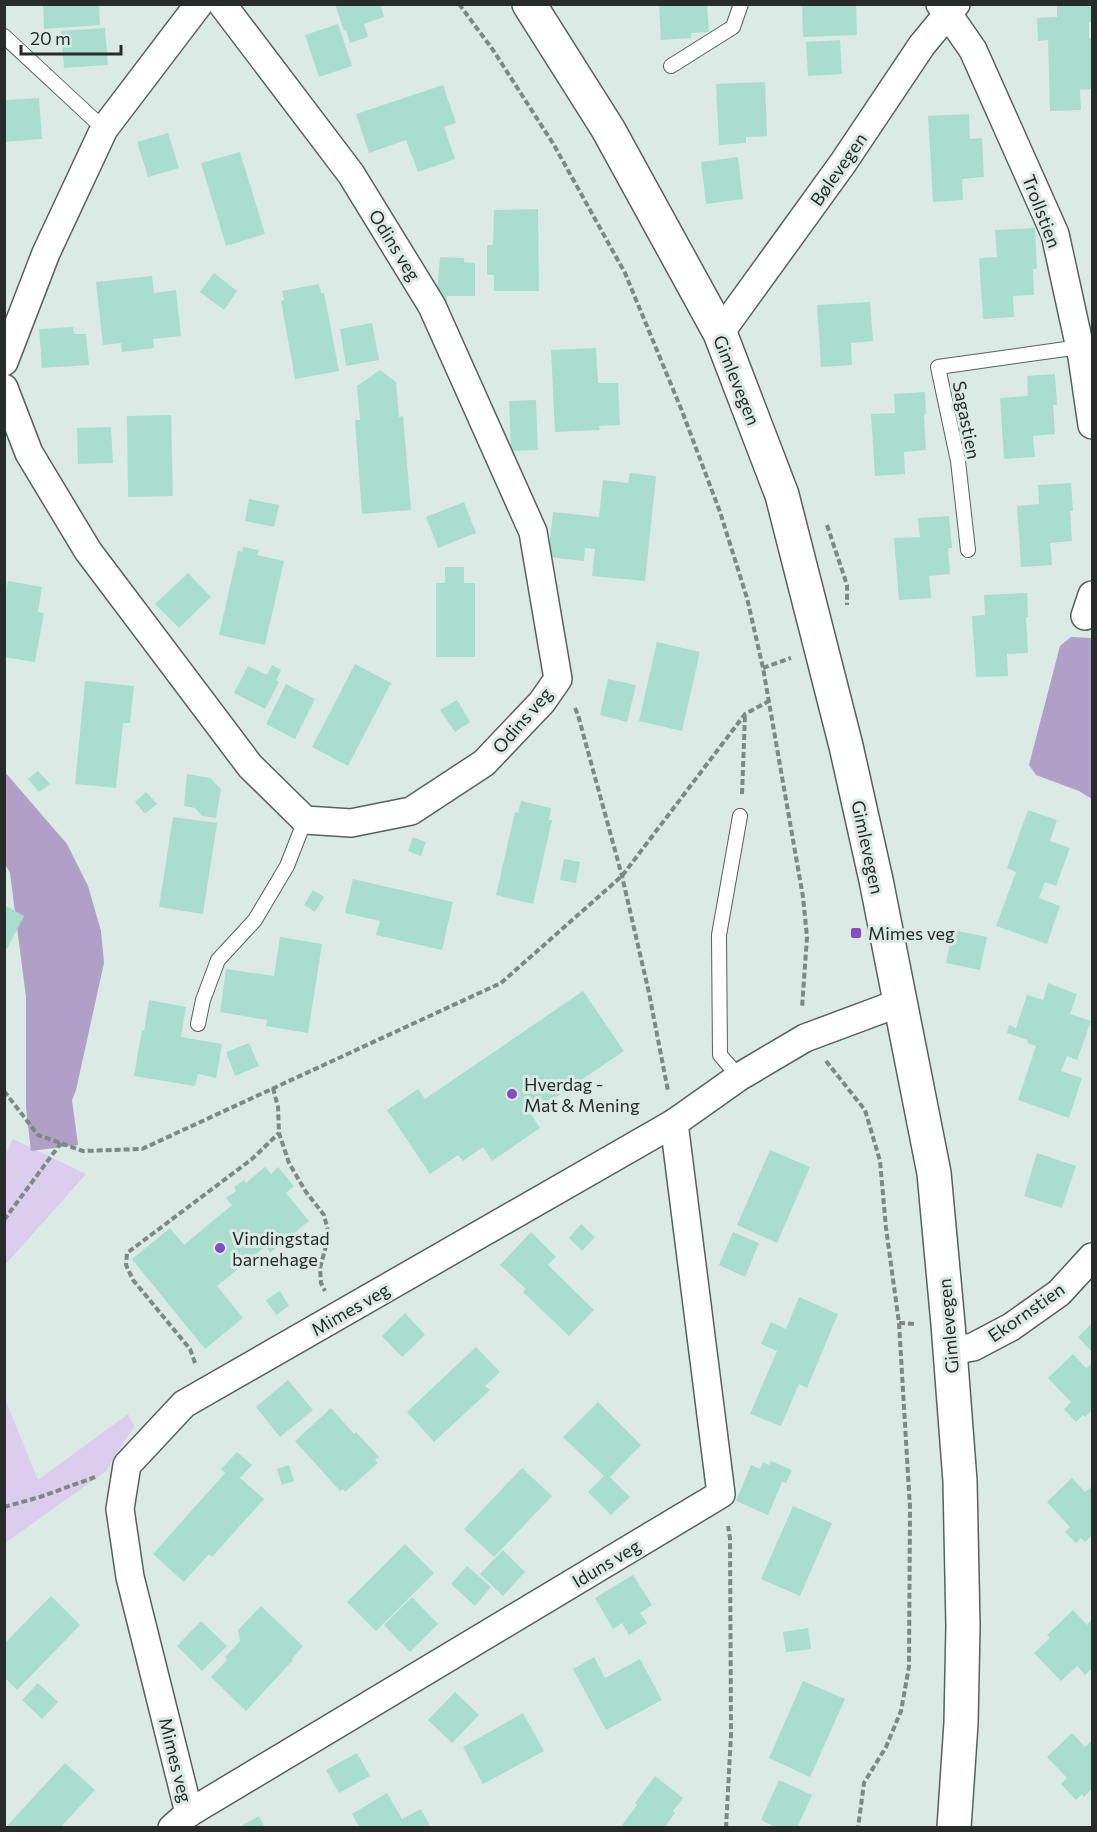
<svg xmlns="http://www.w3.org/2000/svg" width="1097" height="1832" font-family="Commissioner,sans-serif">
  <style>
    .green { fill: #dacded }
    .forest { fill: #b0a0c8 }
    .building { fill: #a9dece }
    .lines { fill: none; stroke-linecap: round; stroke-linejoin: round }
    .service-casing { stroke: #56625e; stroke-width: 16 }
    .minor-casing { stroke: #56625e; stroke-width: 30 }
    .tertiary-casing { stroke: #56625e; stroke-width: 36 }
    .path { stroke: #7e8885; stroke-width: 4; stroke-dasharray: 6 3; stroke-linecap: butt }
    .service { stroke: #fff; stroke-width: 14 }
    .minor { stroke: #fff; stroke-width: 27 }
    .tertiary { stroke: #fff; stroke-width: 33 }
    .poi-dot { fill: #864cc3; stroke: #dceae5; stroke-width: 2 }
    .labels { text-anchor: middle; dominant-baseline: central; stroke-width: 6; stroke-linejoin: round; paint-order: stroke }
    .street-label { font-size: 18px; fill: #272c2b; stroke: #dceae5 }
    .poi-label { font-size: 18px; fill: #272c2b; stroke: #dceae5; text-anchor: start }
  </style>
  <rect width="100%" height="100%" fill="#dceae5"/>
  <!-- green -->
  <g class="green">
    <path d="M13 1139 86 1174 5 1265V1156Z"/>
    <path d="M5 1399 38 1480 128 1414 134 1426 106 1471 5 1543Z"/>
  </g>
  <!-- forest -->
  <g class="forest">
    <path d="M1071 637 1092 638V799L1079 791 1036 775 1029 765 1060 646Z"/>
    <path d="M4 771 67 844 88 886 101 931 104 963 76 1090 72 1100 78 1145 31 1151 26 1108V997L10 873 5 864Z"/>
  </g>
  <!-- building -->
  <g class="building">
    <path d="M43 4H99L100 25 44 29Z"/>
    <path d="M335 4H380L384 17 364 24 368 37 350 43 346 30 344 31Z"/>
    <path d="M659 4H707L709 32 691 33V38L661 40Z"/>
    <path d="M802 4H856L857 35 803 37Z"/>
    <path d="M1057 4H1092V22H1089V38H1092V89L1080 90 1081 110 1050 111 1048 40 1038 41 1037 18 1057 17Z"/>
    <path d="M338 24 352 66 319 77 305 35Z"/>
    <path d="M105 28 108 65 64 68 61 31Z"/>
    <path d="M840 40 842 74 808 76 806 42Z"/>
    <path d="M765 82 767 136 746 137V143L719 145 716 84Z"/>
    <path d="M443 85 456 123 444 127 455 159 418 172 406 140 369 153 356 114Z"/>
    <path d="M39 98 42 139 4 142V100Z"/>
    <path d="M969 114 970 139 982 138 984 177 962 179 963 200 933 202 928 116Z"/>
    <path d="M168 133 179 168 148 177 137 142Z"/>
    <path d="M240 152 265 234 226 246 201 163Z"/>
    <path d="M738 157 743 199 706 204 701 162Z"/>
    <path d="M538 209 539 291H494V275H487V245H493L494 210Z"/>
    <path d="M1035 228 1037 269H1033L1034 295 1013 296 1014 317 983 319 979 258 997 257 995 230Z"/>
    <path d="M440 257 464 258V262L475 263V296H447V308L437 295Z"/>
    <path d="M214 273 237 291 224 310 200 292Z"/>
    <path d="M152 276 154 293 176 290 181 336 153 339 154 348 122 352 121 343 103 345 96 282Z"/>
    <path d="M319 284 321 293H324L339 371 295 379 281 301 284 300 282 291Z"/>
    <path d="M870 302 873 341 851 343 852 365 821 367 817 305Z"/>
    <path d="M372 323 379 360 346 366 340 329Z"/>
    <path d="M73 327 74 334H86L89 365 42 368 39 329Z"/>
    <path d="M596 348 598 383H618L620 425 599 426 600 430 555 432 551 350Z"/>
    <path d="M380 370 396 382 399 417 403 416 411 510 362 514 355 420H360L357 386Z"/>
    <path d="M1055 374 1057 405H1053L1055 434 1033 436 1035 457 1004 459 1000 398 1028 396 1027 376Z"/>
    <path d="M925 392 926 414H924L926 450 904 452 905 474 875 476 871 414 895 413 894 394Z"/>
    <path d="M536 400 538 450 511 451 509 401Z"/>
    <path d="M171 415 173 496 128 497 127 416Z"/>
    <path d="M111 427 113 463 78 464 77 428Z"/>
    <path d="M630 473 656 476 645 581 592 576 595 549 585 548 584 561 548 557 553 512 599 517 603 480 628 483Z"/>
    <path d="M1071 483 1073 511H1070L1072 541 1050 543 1052 565 1021 567 1017 506 1039 504 1038 485Z"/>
    <path d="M249 499 279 505 274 527 245 521Z"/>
    <path d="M464 502 476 533 438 548 426 517Z"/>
    <path d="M949 516 952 548H948L950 574 929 576 931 598 899 600 894 538 920 537 918 518Z"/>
    <path d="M243 547 259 550 257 555 284 561 265 645 219 635 238 551 242 552Z"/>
    <path d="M445 567H464V583H475V657H436V583H445Z"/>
    <path d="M188 573 211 597 179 628 155 604Z"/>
    <path d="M8 581 42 587 38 612 44 613 35 662 4 657V600Z"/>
    <path d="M1027 593 1028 617H1026L1028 653 1007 654 1008 676 976 677 972 616 985 615 984 595Z"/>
    <path d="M657 642 700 652 682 731 639 721Z"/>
    <path d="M355 664 391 683 348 766 312 747Z"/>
    <path d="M272 665 281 670 276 680 279 682 265 709 234 693 248 666 267 675Z"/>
    <path d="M608 679 636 685 627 722 600 715Z"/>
    <path d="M85 681 134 686 130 723H123L116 788 75 784Z"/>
    <path d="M286 684 315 699 295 739 266 724Z"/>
    <path d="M457 700 470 722 455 732 440 710Z"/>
    <path d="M38 771 50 784 39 792 28 779Z"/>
    <path d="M187 774 210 778 221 789 216 818 202 816 195 808 184 806Z"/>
    <path d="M146 792 157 804 145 814 135 802Z"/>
    <path d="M521 801 551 808 549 820H552L533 904 496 895 515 812 518 813Z"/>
    <path d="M1028 810 1057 820 1050 841 1070 848 1056 886 1045 882 1039 898 1060 906 1047 944 996 926 1016 872 1007 868Z"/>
    <path d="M173 817 217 823 203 914 159 907Z"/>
    <path d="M413 837 426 842 421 856 408 851Z"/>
    <path d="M564 859 580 862 576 883 560 880Z"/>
    <path d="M353 879 453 902 442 950 376 935 380 921 345 913Z"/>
    <path d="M313 890 324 897 315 912 304 905Z"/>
    <path d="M6 906 24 916 7 949 4 948Z"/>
    <path d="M953 930 987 937 980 970 946 963Z"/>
    <path d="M280 937 322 944 308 1033 266 1026 267 1020 220 1012 226 969 274 976Z"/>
    <path d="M1048 983 1077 994 1070 1014 1091 1021 1077 1060 1067 1056 1061 1071 1082 1078 1069 1118 1018 1100 1036 1046 1027 1043 1028 1040 1007 1033 1009 1025 1016 1028 1027 995 1043 1000Z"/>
    <path d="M583 991 624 1051 531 1114 540 1128 492 1161 483 1147 463 1161 458 1155 430 1174 387 1110 418 1089 425 1099Z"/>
    <path d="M149 1000 186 1007 181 1037 222 1044 216 1078 198 1074 195 1086 134 1076 142 1030 144 1031Z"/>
    <path d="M249 1043 259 1066 235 1076 226 1052Z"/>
    <path d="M770 1150 810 1167 777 1243 737 1225Z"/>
    <path d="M1037 1153 1076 1166 1062 1208 1024 1196Z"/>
    <path d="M265 1167 271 1174 278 1167 294 1186 286 1193 309 1221 292 1235 295 1238 289 1243 286 1239 270 1253 266 1246 217 1286 243 1318 205 1349 132 1259 170 1228 184 1245 232 1205 226 1198 236 1191 234 1187 244 1180 246 1183Z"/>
    <path d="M581 1224 595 1237 582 1251 569 1238Z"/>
    <path d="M531 1232 556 1257 548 1265 594 1310 569 1336 523 1292 526 1289 500 1265Z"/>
    <path d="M733 1232 759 1243 745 1277 719 1265Z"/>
    <path d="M280 1291 289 1306 276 1315 266 1300Z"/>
    <path d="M799 1297 838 1314 807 1388 799 1384 781 1426 750 1414 777 1351 761 1344 771 1322 786 1329Z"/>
    <path d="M405 1313 425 1335 402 1357 382 1336Z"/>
    <path d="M1092 1323V1352L1078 1337Z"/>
    <path d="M476 1347 500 1372 485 1386 490 1390 434 1442 407 1412Z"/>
    <path d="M1073 1354 1086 1368 1092 1363V1410L1085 1417 1083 1415 1076 1422 1064 1409 1071 1402 1048 1378Z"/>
    <path d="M288 1380 313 1410 280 1437 256 1407Z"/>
    <path d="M598 1402 641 1445 610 1477 630 1497 611 1515 588 1492 604 1476 563 1437Z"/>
    <path d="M331 1408 354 1434 356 1432 379 1457 375 1460 378 1463 345 1492 343 1489 340 1491 295 1441Z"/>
    <path d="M237 1452 252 1465 240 1478 264 1499 212 1557 209 1554 184 1582 153 1554 225 1473 221 1469Z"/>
    <path d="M771 1461 792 1470 786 1483 782 1482 768 1515 736 1501 751 1465 760 1469 763 1462 769 1465Z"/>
    <path d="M289 1465 294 1481 282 1485 277 1469Z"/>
    <path d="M522 1468 552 1496 494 1557 464 1529Z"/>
    <path d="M1072 1478 1085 1492 1092 1486V1535L1085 1542 1081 1538 1076 1543 1065 1532 1070 1527 1047 1502Z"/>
    <path d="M793 1506 832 1523 800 1596 761 1579Z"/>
    <path d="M405 1544 434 1573 376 1631 347 1602Z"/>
    <path d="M503 1550 525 1572 503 1596 480 1574Z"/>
    <path d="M467 1566 491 1587 475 1606 451 1584Z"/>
    <path d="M633 1575 652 1605 640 1613 647 1623 629 1635 622 1623 613 1629 595 1598Z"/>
    <path d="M51 1596 80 1625 17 1690 4 1677V1644Z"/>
    <path d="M412 1597 438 1624 410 1652 384 1625Z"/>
    <path d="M261 1606 303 1646 292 1659 293 1660 246 1711 211 1677 227 1660 225 1657 240 1641 238 1630Z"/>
    <path d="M1073 1610 1087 1625 1092 1619V1668L1085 1675 1077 1666 1061 1681 1034 1653 1050 1638 1047 1635Z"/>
    <path d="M201 1621 227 1646 202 1671 177 1646Z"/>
    <path d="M808 1628 811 1649 786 1652 783 1632Z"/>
    <path d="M594 1657 605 1678 640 1659 662 1700 606 1730 573 1669Z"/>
    <path d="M803 1681 845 1699 810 1777 769 1758Z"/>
    <path d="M38 1683 58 1702 42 1719 22 1700Z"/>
    <path d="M455 1692 479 1715 452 1743 428 1720Z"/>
    <path d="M523 1713 544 1751 483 1784 463 1747Z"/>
    <path d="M1072 1733 1085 1747 1092 1740V1789L1084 1797 1082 1794 1076 1800 1061 1784 1067 1778 1047 1757Z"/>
    <path d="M357 1753 370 1776 339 1793 326 1770Z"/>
    <path d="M65 1763 95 1790 60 1828H8L7 1826Z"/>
    <path d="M655 1776 683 1798 673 1811 675 1813 664 1828H620L637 1805 635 1803Z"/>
    <path d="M779 1780 812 1795 797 1828H777L761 1820Z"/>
    <path d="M387 1793 402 1819 421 1809 431 1828H360L352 1814Z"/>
    <path d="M259 1816 265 1828H237Z"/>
  </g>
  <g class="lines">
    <!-- service casing -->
    <g class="service-casing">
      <g id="service">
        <path d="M4 36 104 129"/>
        <path d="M671 66 733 27 741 4"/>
        <path d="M968 550 958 461 938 367 1080 347"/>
        <path d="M198 1024 203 1000 218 960 255 920 287 866 305 820"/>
        <path d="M739 1077 720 1055 719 935 740 816"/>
      </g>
    </g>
    <!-- minor casing -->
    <g class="minor-casing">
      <g id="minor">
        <path d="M940 4 948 14 973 50 1055 234 1082 357 1092 425"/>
        <path d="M720 333 843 163 922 45 956 4"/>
        <path d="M4 362 46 253 104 129 199 4"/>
        <path d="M4 388 29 453 88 551 250 766 305 820 351 823 411 811 484 763 542 702 558 679 533 532 432 306 351 174 222 4"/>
        <path d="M1085 616 1092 595"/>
        <path d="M950 1351 973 1347 1011 1327 1059 1293 1092 1257"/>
        <path d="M189 1813 130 1577 120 1509 127 1465 184 1404 674 1123 739 1077 805 1038 899 1003"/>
        <path d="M172 1828 189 1813 721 1494 674 1123"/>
      </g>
    </g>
    <!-- tertiary casing -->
    <g class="tertiary-casing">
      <path id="tertiary" d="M529 4 608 129 720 333 782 495 846 746 876 880 934 1173 948 1324 960 1481 963 1626 961 1723 954 1828"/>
    </g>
    <!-- path -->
    <g class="path">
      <path d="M459 4 493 50 554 145 625 273 682 411 720 512 747 598 763 668 803 897 807 937 802 1008"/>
      <path d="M827 525 847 585V605"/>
      <path d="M763 668 791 658"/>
      <path d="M575 708 578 715 622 876 649 993 668 1091"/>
      <path d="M742 794 745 715"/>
      <path d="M826 1061 865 1110 880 1161 886 1228 899 1323 910 1508 909 1667 901 1711 886 1747 864 1783 858 1828"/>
      <path d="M273 1088 278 1107 279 1133 289 1163 306 1192 324 1215 329 1235 320 1268 321 1283 325 1291"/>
      <path d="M4 1091 38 1135 83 1151 142 1149 501 983 622 876 745 714 769 701"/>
      <path d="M4 1220 61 1143"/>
      <path d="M899 1323 916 1324"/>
      <path d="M195 1363 190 1349 133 1280 126 1265 127 1253 252 1159 279 1133"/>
      <path d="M4 1507 40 1497 95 1477"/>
      <path d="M726 1828 731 1734 730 1538 728 1526"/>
    </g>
    <!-- service -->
    <use href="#service" class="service"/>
    <!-- minor -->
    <use href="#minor" class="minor"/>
    <!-- tertiary -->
    <use href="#tertiary" class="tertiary"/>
  </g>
  <!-- markers -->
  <g class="poi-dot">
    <rect x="850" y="927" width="12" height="12" rx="3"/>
    <circle cx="512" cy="1094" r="6"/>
    <circle cx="220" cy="1248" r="6"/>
  </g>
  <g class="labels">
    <!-- street labels -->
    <g class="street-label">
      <text transform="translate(838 169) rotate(-55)">Bølevegen</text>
      <text transform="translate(1042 211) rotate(69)">Trollstien</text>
      <text transform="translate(395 245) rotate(58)">Odins veg</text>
      <text transform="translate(737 380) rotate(68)">Gimlevegen</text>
      <text transform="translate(967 420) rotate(79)">Sagastien</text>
      <text transform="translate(522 720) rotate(-49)">Odins veg</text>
      <text transform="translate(868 847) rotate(78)">Gimlevegen</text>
      <text transform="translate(350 1309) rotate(-30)">Mimes veg</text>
      <text transform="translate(1026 1312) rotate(-35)">Ekornstien</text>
      <text transform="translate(948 1326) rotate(-95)">Gimlevegen</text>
      <text transform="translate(606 1563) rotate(-31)">Iduns veg</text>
      <text transform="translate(176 1760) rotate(76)">Mimes veg</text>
    </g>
    <!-- poi labels -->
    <g class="poi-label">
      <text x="868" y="933">Mimes veg</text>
      <text x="524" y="1084">Hverdag -<tspan x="524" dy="21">Mat &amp; Mening</tspan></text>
      <text x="232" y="1238">Vindingstad<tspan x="232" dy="21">barnehage</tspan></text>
    </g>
  </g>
  <!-- border -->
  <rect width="1097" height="1832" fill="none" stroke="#272c2b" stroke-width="12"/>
  <!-- scale -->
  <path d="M21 45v9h100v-9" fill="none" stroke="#272c2b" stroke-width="3"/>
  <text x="30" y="45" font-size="18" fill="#272c2b" stroke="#dceae5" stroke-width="4.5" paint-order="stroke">20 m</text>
</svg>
